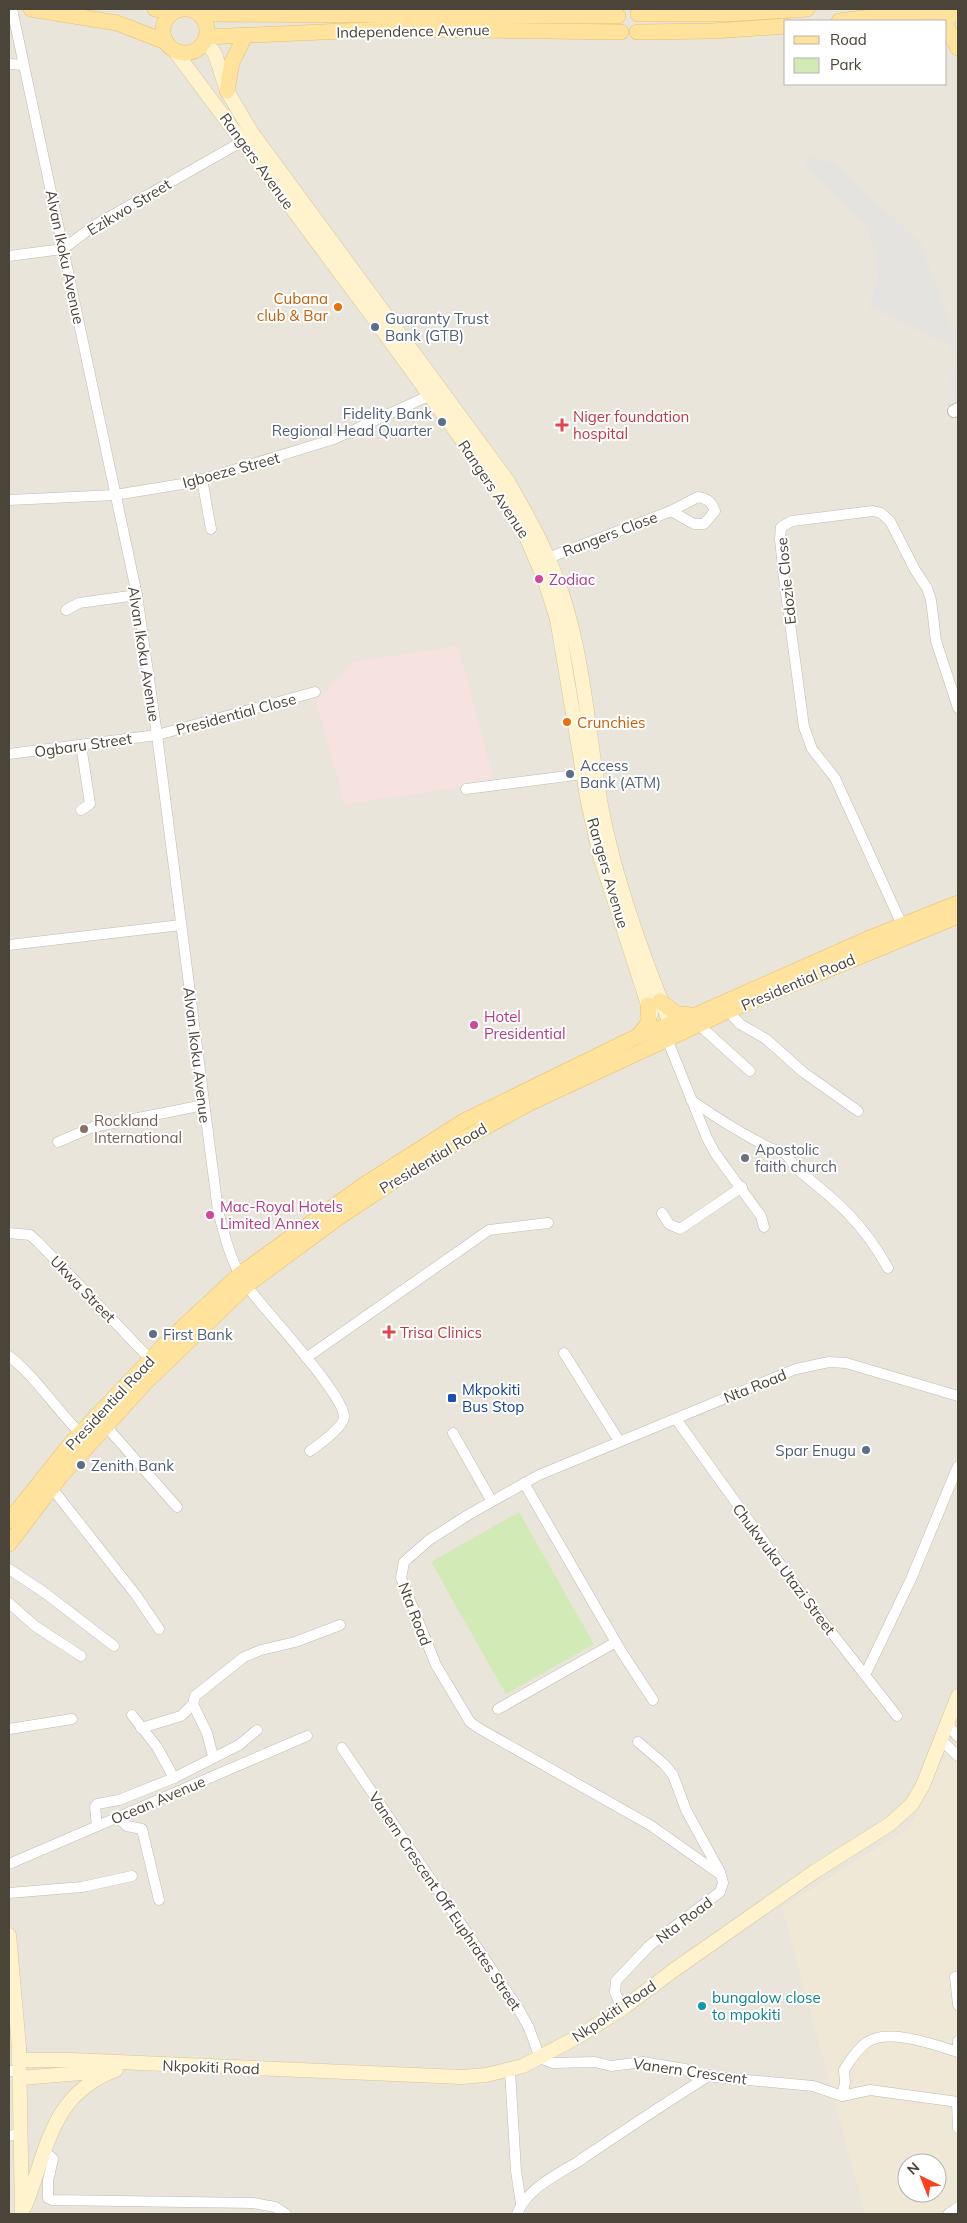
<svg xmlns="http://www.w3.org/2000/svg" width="967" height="2223" font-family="Mulish,sans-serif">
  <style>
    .residential { fill: #eae5da; fill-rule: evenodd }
    .education { fill: #efe8d6; fill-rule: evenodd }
    .medical { fill: #f6e3e0 }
    .green { fill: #d2eab5 }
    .parking { fill: #e5e3e0 }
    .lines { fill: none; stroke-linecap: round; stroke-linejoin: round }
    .minor-casing { stroke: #c2bbae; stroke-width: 11 }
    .tertiary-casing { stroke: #c2bbae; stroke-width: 14 }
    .secondary-casing { stroke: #d6c79b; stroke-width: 15 }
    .primary-casing { stroke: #e6c16a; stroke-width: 16 }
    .minor { stroke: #fff; stroke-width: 10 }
    .tertiary { stroke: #fff; stroke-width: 12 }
    .secondary { stroke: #fff3cd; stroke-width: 14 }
    .primary { stroke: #ffe39c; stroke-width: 15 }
    .food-dot { fill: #e8710a; stroke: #fff; stroke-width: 2 }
    .service-dot { fill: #5c6f8a; stroke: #fff; stroke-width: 2 }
    .health-dot { fill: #e0444e; stroke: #fff; stroke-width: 2 }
    .hotel-dot { fill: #d1479c; stroke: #fff; stroke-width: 2 }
    .education-dot { fill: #8d6e63; stroke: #fff; stroke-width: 2 }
    .worship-dot { fill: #6b7280; stroke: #fff; stroke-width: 2 }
    .transit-dot { fill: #1a4fb4; stroke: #fff; stroke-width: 2 }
    .culture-dot { fill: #0f9aa8; stroke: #fff; stroke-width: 2 }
    .labels { text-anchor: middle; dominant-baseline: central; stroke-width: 4; stroke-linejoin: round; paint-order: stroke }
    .street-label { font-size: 15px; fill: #4b4439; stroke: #fff }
    .food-label { font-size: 15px; fill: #c56008; stroke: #fff; text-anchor: end }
    .service-label { font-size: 15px; fill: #4e5e75; stroke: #fff; text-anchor: start }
    .health-label { font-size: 15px; fill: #be3a42; stroke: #fff; text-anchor: start }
    .hotel-label { font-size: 15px; fill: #b23c85; stroke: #fff; text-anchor: start }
    .education-label { font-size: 15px; fill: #785e54; stroke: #fff; text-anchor: start }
    .worship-label { font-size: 15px; fill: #5b616d; stroke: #fff; text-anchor: start }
    .transit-label { font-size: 15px; fill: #164399; stroke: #fff; text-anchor: start }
    .culture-label { font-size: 15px; fill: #0d838f; stroke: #fff; text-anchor: start }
  </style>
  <rect width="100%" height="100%" fill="#f6f3ec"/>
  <!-- residential -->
  <path class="residential" d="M9 9H958V2214H9ZM786 21H946V84H786ZM907 2163H937V2193H907Z"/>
  <!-- education -->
  <path class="education" d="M958 1728V2214H865L782 1907 909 1828ZM907 2163H937V2193H907Z"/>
  <!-- medical -->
  <path class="medical" d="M458 646 494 782 345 804 316 702 354 662Z"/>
  <!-- green -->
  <path class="green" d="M519 1512 594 1644 506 1694 431 1562Z"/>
  <!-- parking -->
  <path class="parking" d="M809 156 835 164 921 244 952 328 958 327V411L950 383 957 364 950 346 869 306 878 280 876 255 866 225 805 166Z"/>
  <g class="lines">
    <!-- minor casing -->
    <g class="minor-casing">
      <g id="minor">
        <path d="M12 9 137 595 157 735 218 1211C225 1237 231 1264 247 1286 263 1309 345 1395 344 1417 344 1427 318 1445 310 1451"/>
        <path d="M193 10V9"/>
        <path d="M9 64 23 65"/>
        <path d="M9 256 63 249 95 225 243 141"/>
        <path d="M202 479 211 529"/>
        <path d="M9 500 115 495 182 484 217 475 334 439 435 393"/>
        <path d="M548 558 671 511 698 497C708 499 711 501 715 511L704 524H694L671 511"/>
        <path d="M66 610 79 603 137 595"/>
        <path d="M81 745 90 804 81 810"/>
        <path d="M9 754 157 735 315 692"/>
        <path d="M466 789 583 774"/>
        <path d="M902 925 835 778 812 749 804 727 784 578 780 539 781 527 792 521 873 511 881 513 890 521 915 570 927 588 931 600 936 641 958 708"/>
        <path d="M9 945 181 925"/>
        <path d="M728 1011 740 1024 766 1039 803 1072 858 1111"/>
        <path d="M699 1025 750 1071"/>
        <path d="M667 1039 707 1138 715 1153 761 1216 764 1227"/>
        <path d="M691 1100C715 1117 739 1132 766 1146 771 1149 778 1150 784 1153 790 1156 792 1166 798 1170 838 1202 862 1222 888 1268"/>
        <path d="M58 1142 93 1127 204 1105"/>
        <path d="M662 1213 669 1224 680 1229 742 1187"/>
        <path d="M9 1233 30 1235 38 1242 150 1359"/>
        <path d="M564 1353 619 1441"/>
        <path d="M9 1356C36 1377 55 1408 80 1433"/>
        <path d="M306 1358 489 1230 548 1223"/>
        <path d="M676 1419 803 1596 897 1716"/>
        <path d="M105 1425 177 1507"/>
        <path d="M453 1433 491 1500"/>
        <path d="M524 1483 621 1651 653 1700"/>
        <path d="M51 1487 136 1595 159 1629"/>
        <path d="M9 1569 45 1593 114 1646"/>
        <path d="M9 1603 35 1626 81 1656"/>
        <path d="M865 1675 911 1579 958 1466"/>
        <path d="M498 1709 616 1642"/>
        <path d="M132 1715 157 1747 174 1778"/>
        <path d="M947 1723 958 1737"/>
        <path d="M141 1728 181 1716 193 1704"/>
        <path d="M9 1729 72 1719"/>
        <path d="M940 1739 958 1756"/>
        <path d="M638 1742 664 1764 673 1775 686 1810 720 1872"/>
        <path d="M342 1748 518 2008 529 2028 540 2058 553 2063 595 2062 611 2066 643 2062 685 2069 693 2075 813 2086 842 2096 870 2090 958 2102"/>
        <path d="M213 1756 207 1733 193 1704 195 1696 244 1657 261 1650 295 1642 340 1625"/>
        <path d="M116 1817 127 1826 142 1829 159 1900"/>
        <path d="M97 1826 95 1807 97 1804 119 1800 174 1778 239 1745 257 1730"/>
        <path d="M9 1864 307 1736"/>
        <path d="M9 1893 82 1887 132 1876"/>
        <path d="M955 1977 958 2005"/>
        <path d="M622 2009 615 1992 616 1981 649 1946 720 1892 723 1883 721 1875 650 1825 480 1729 470 1722 436 1665 401 1578 404 1562 429 1540 468 1515 539 1475 796 1369 829 1362 846 1363 958 1396"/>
        <path d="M958 2051V2041"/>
        <path d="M510 2070 516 2171 521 2204"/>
        <path d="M9 2071H20"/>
        <path d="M842 2096 845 2083 844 2070C850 2061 857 2049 866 2043 887 2027 935 2045 958 2052"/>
        <path d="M957 2102 958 2128"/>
        <path d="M9 2136 21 2133"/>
        <path d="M42 2153 50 2156 53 2159 48 2181V2198L52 2200 253 2203 275 2207 286 2214"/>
        <path d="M517 2214C527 2188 557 2175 579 2161 622 2132 665 2103 710 2075"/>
        <path d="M948 2214 958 2207"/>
      </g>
    </g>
    <!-- tertiary casing -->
    <g class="tertiary-casing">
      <path id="tertiary" d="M954 411 958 409"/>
    </g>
    <!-- secondary casing -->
    <g class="secondary-casing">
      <g id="secondary">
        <path d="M205 40 215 54 227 91 252 133 507 480C530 520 552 559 565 603 586 672 589 746 603 816 618 890 646 965 675 1035"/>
        <path d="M174 50 370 313 499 491 524 532 544 578 557 619 588 802 600 856 651 1014"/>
        <path d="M9 1935 19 2047 22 2214"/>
        <path d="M19 2060H72L462 2077 486 2075 523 2066 579 2036 622 2009 674 1970 814 1872 890 1824 912 1804 923 1785 958 1696"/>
        <path d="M20 2078 106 2071"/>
        <path d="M25 2206C48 2150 50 2094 116 2070"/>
      </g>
    </g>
    <!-- primary casing -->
    <g class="primary-casing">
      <g id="primary">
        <path d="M31 9 117 23 166 42"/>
        <path d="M155 9 172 13"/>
        <path d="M931 9 941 16 958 15"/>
        <circle cx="185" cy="31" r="22"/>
        <path d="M200 14 618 16"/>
        <path d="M638 14H725L807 9"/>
        <path d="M839 21 903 13 935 12"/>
        <path d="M946 25 958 48"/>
        <path d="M637 32 713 31 786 26"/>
        <path d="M206 37 389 29 621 32"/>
        <path d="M227 91 232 62 245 36"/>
        <path d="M660 1001 677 1014 692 1015"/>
        <path d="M639 1035 649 1022 648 1005"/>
        <path d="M9 1521 72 1442 170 1339 240 1274 362 1186 464 1121 636 1037 698 1014 865 940 958 903"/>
        <path d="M9 1544 60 1477 146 1382 247 1285 338 1218 430 1157 530 1103 728 1011 958 916"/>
      </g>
    </g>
    <!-- minor -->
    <use href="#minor" class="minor"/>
    <!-- tertiary -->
    <use href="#tertiary" class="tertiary"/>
    <!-- secondary -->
    <use href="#secondary" class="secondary"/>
    <!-- primary -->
    <use href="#primary" class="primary"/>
  </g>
  <!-- markers -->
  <g class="food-dot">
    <circle cx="338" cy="307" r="5"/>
    <circle cx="567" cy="722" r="5"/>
  </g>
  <g class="service-dot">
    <circle cx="375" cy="327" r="5"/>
    <circle cx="442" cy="422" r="5"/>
    <circle cx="570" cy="774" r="5"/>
    <circle cx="153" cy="1334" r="5"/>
    <circle cx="866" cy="1450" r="5"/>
    <circle cx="81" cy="1465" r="5"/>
  </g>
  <g class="health-dot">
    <path d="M559.5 417.5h5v5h5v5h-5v5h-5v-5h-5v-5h5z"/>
    <path d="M386.5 1324.5h5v5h5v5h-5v5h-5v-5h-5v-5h5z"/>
  </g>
  <g class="hotel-dot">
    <circle cx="539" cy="579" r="5"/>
    <circle cx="474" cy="1025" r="5"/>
    <circle cx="210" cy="1215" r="5"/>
  </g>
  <circle class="education-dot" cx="84" cy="1129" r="5"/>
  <circle class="worship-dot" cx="745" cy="1158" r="5"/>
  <rect class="transit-dot" x="447" y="1393" width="10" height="10" rx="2.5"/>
  <circle class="culture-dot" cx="702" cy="2006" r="5"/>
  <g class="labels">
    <!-- street labels -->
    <g class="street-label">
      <text transform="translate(413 31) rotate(-1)">Independence Avenue</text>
      <text transform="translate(257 161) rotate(54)">Rangers Avenue</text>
      <text transform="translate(129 207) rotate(-31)">Ezikwo Street</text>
      <text transform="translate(65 257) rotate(78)">Alvan Ikoku Avenue</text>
      <text transform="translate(231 470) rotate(-15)">Igboeze Street</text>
      <text transform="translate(494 489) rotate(56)">Rangers Avenue</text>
      <text transform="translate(610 534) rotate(-21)">Rangers Close</text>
      <text transform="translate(786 581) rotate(-96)">Edozie Close</text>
      <text transform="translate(144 654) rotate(81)">Alvan Ikoku Avenue</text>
      <text transform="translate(236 714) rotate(-15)">Presidential Close</text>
      <text transform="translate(83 745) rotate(-8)">Ogbaru Street</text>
      <text transform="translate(608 873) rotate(74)">Rangers Avenue</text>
      <text transform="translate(798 982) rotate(-23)">Presidential Road</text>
      <text transform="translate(197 1055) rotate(83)">Alvan Ikoku Avenue</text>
      <text transform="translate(433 1158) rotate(-31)">Presidential Road</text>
      <text transform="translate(83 1289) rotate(46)">Ukwa Street</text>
      <text transform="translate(755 1386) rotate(-22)">Nta Road</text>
      <text transform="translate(110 1403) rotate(-47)">Presidential Road</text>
      <text transform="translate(784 1569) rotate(53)">Chukwuka Utazi Street</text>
      <text transform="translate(415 1614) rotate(69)">Nta Road</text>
      <text transform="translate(158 1800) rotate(-23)">Ocean Avenue</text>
      <text transform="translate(445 1901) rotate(56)">Vanern Crescent Off Euphrates Street</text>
      <text transform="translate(684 1920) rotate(-37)">Nta Road</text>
      <text transform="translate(614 2011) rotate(-34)">Nkpokiti Road</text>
      <text transform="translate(211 2067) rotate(2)">Nkpokiti Road</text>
      <text transform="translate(690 2071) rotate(8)">Vanern Crescent</text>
    </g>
    <!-- food labels -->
    <g class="food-label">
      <text x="328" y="298">Cubana<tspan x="328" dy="17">club &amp; Bar</tspan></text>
      <text x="577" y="722" text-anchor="start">Crunchies</text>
    </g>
    <!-- service labels -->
    <g class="service-label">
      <text x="385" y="318">Guaranty Trust<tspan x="385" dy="17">Bank (GTB)</tspan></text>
      <text x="432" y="413" text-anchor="end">Fidelity Bank<tspan x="432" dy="17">Regional Head Quarter</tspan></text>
      <text x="580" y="765">Access<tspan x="580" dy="17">Bank (ATM)</tspan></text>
      <text x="163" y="1334">First Bank</text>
      <text x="856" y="1450" text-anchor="end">Spar Enugu</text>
      <text x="91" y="1465">Zenith Bank</text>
    </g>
    <!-- health labels -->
    <g class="health-label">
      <text x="573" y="416">Niger foundation<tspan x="573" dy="17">hospital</tspan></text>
      <text x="400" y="1332">Trisa Clinics</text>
    </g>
    <!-- hotel labels -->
    <g class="hotel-label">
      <text x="549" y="579">Zodiac</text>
      <text x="484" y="1016">Hotel<tspan x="484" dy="17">Presidential</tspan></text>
      <text x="220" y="1206">Mac-Royal Hotels<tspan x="220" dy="17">Limited Annex</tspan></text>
    </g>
    <!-- education labels -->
    <g class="education-label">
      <text x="94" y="1120">Rockland<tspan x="94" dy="17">International</tspan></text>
    </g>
    <!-- worship labels -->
    <g class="worship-label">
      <text x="755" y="1149">Apostolic<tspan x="755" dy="17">faith church</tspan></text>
    </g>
    <!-- transit labels -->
    <g class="transit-label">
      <text x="462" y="1389">Mkpokiti<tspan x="462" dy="17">Bus Stop</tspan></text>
    </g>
    <!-- culture labels -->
    <g class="culture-label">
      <text x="712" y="1997">bungalow close<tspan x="712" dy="17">to mpokiti</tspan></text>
    </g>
  </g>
  <!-- border -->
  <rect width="967" height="2223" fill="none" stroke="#4b4439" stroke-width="20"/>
  <!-- legend -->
  <rect x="784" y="20" width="162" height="65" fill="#ffffff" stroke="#b7b4b0"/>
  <rect x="794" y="36" width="25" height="8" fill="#ffe39c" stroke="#b7b4b0"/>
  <text x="830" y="45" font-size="15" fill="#4b4439">Road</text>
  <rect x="794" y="58" width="25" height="15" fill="#d2eab5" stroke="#b7b4b0"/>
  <text x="830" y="70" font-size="15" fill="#4b4439">Park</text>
  <!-- north arrow -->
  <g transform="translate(922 2178) rotate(317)"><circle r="24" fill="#ffffff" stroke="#b7b4b0"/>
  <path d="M0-4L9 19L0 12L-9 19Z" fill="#fc3f1d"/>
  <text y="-8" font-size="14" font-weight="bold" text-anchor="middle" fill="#4b4439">N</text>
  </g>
</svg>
